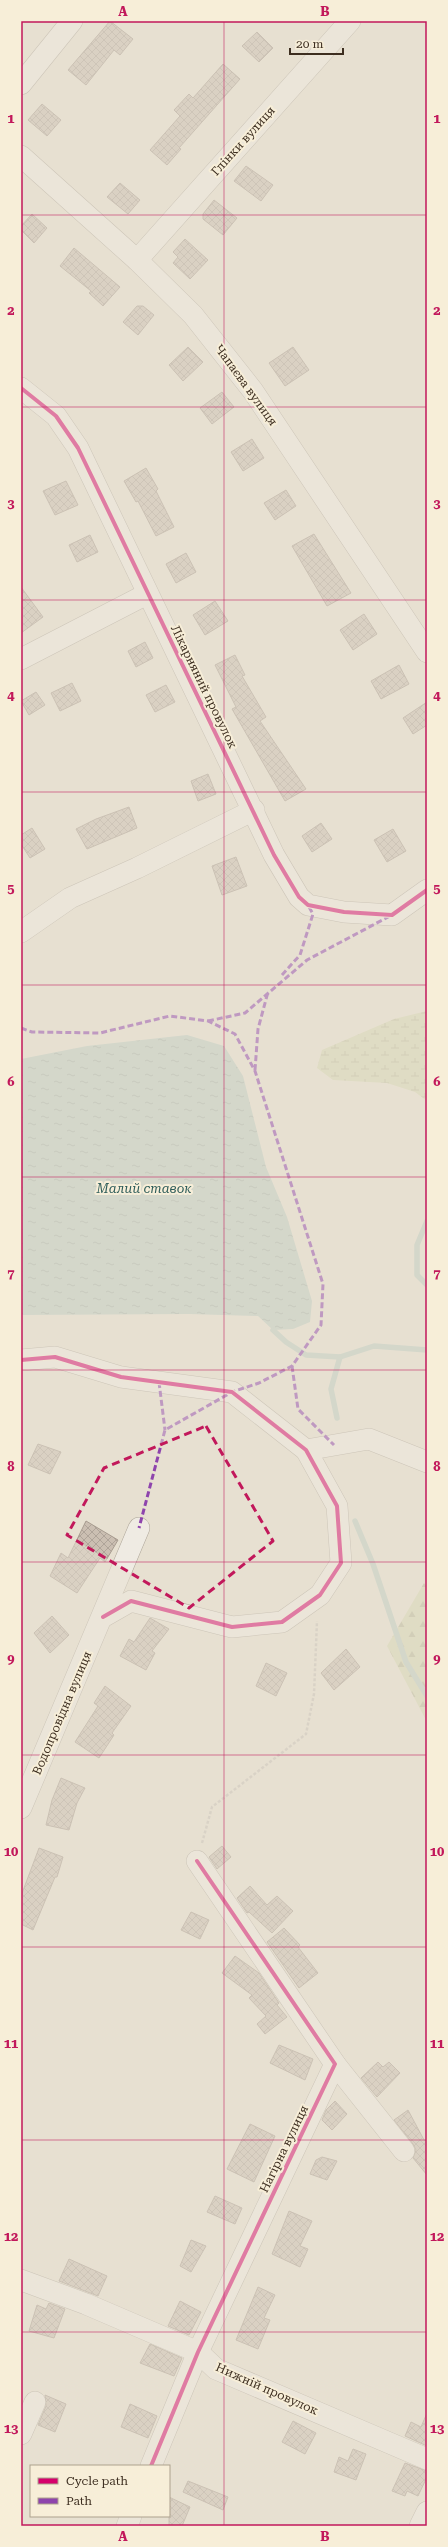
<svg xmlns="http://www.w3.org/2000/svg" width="448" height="2547" font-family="'Roboto Serif',serif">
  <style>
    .forest { fill: url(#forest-firs) }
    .wetland { fill: url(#wetland-marsh) }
    .water { fill: url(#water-ripples) }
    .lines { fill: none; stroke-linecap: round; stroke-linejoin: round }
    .stream { stroke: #bcccc2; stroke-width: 5.5 }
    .building { fill: url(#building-cross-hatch); stroke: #a89c90 }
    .street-casing { stroke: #ada599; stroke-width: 22 }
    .path { stroke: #c8c2b9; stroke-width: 2.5; stroke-dasharray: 3 2; stroke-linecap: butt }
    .street { stroke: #efebe3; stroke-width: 21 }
    .quiet { stroke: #8e44ad; stroke-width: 3; stroke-dasharray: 6 3; stroke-linecap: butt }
    .cycleway-casing { stroke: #f7eed8; stroke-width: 6 }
    .cycleway { stroke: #d6006c; stroke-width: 4 }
    .marked { fill: none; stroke: #c2185b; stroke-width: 3; stroke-dasharray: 8 5; stroke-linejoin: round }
    .grid { fill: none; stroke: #c2185b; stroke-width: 1; stroke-opacity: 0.55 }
    .labels { text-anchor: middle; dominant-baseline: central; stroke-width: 4; stroke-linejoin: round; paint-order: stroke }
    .street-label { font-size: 12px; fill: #3d2e20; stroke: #f7eed8 }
    .water-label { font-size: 13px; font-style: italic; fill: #2f5d5a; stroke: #f7eed8 }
    .neatline { fill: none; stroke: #c2185b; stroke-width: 1.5 }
    .grid-label { font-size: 13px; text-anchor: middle; font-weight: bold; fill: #c2185b }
  </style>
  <defs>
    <pattern id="forest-firs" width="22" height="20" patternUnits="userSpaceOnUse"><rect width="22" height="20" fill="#d6d7b3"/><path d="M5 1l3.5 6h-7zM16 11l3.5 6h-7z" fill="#b9b99a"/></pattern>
    <pattern id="wetland-marsh" width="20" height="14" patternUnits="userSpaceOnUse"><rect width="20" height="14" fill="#d6d7b3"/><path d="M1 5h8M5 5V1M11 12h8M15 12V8" fill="none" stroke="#b9b99a"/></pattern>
    <pattern id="water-ripples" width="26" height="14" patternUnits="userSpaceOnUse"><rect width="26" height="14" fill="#bcccc2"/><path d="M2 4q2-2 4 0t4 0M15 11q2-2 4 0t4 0" fill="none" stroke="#a2b0a6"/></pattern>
    <pattern id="building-cross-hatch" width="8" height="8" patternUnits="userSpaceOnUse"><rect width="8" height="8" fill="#cbbfb2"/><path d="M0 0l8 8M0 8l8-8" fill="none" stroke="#afa499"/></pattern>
  </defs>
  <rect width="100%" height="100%" fill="#e7e0d1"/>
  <!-- forest -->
  <path class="forest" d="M424 1583 427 1586V1722L387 1646Z"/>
  <!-- wetland -->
  <path class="wetland" d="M427 1011V1101L415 1092 387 1083 333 1080 317 1068 322 1050 394 1019Z"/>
  <!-- water -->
  <path class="water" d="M187 1035 224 1046 243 1076 266 1167 287 1217 312 1301 310 1322 293 1329 273 1330 258 1316 189 1314 21 1315V1059L87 1046Z"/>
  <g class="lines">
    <!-- stream -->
    <g class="stream">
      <path d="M427 1221 417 1245V1275L427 1285"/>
      <path d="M273 1330 286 1342 306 1355 340 1357 374 1346 427 1350"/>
      <path d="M337 1418 331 1389 340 1357"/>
      <path d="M355 1521 373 1564 406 1662 427 1696"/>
    </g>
  </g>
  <!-- building -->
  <g class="building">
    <path d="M110 21 133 39 120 55 114 50 86 85 68 70Z"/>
    <path d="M257 32 273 48 259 62 242 46Z"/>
    <path d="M223 64 240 79 179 148 181 149 167 165 150 150 180 116 174 110 189 94 193 98Z"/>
    <path d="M42 104 61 120 47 136 28 120Z"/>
    <path d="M246 166 273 185 261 201 234 181Z"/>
    <path d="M120 183 140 200 128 214 107 197Z"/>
    <path d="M214 200 237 218 223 235 203 219V214Z"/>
    <path d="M32 214 47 228 34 243 21 230V226Z"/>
    <path d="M185 239 208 260 190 279 173 263 178 257 173 252Z"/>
    <path d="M74 248 120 287 103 306 89 293 91 291 60 266Z"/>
    <path d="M137 306H143L154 315 138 335 123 322Z"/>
    <path d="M188 347 203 362 183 381 169 365Z"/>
    <path d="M293 347 309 370 285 386 269 363Z"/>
    <path d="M222 392 234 407 212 424 200 408Z"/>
    <path d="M252 439 264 458 243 471 231 452Z"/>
    <path d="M146 468 158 489 156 491 174 527 156 536 138 501 136 502 124 481Z"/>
    <path d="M66 481 78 505 55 515 43 491Z"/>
    <path d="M286 490 296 506 275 520 264 503Z"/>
    <path d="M314 534 351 593 327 606 292 546Z"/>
    <path d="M90 535 98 552 77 562 69 545Z"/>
    <path d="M186 553 196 572 176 583 166 564Z"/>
    <path d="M21 587 43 617 21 633Z"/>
    <path d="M215 601 228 621 205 635 193 615Z"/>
    <path d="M364 614 377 634 353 650 340 630Z"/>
    <path d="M145 642 153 658 136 667 128 651Z"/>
    <path d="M235 655 245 675 242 676 266 717 260 721 306 789 285 801 232 709 236 707 215 665Z"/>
    <path d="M399 665 409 684 381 699 371 681Z"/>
    <path d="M72 683 81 701 60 711 51 693Z"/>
    <path d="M166 685 175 702 155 712 146 695Z"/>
    <path d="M36 692 45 705 29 715 21 701Z"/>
    <path d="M427 702V725L413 734 403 718Z"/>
    <path d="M208 774 216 794 198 801 191 781Z"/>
    <path d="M129 807 137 828 87 849 76 829 96 819Z"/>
    <path d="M321 823 332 839 312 852 302 836Z"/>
    <path d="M32 828 45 849 30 858 21 844V835Z"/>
    <path d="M393 829 406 851 387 862 374 840Z"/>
    <path d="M236 857 247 886 222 895 212 866Z"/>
    <path d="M38 1444 61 1452 50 1474 28 1465Z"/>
    <path d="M86 1521 118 1540 105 1562 100 1558 77 1593 50 1576 61 1553 68 1558Z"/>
    <path d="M52 1616 69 1635 50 1653 34 1633Z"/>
    <path d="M150 1618 169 1629 152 1651 155 1653 146 1670 120 1656 129 1639 134 1642Z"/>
    <path d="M346 1649 360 1667 334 1690 321 1673Z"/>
    <path d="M266 1663 287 1673 276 1696 256 1686Z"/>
    <path d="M105 1686 131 1706 112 1733 114 1735 99 1758 75 1742 98 1706 94 1703Z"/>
    <path d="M61 1778 85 1788 77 1803 69 1830 46 1825 52 1800Z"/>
    <path d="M222 1846 231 1857 217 1869 209 1857Z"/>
    <path d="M39 1848 63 1857 57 1877H55L33 1930 21 1924V1896Z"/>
    <path d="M250 1886 267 1905 277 1896 293 1911 272 1933 249 1912 247 1913 237 1898Z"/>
    <path d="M191 1912 209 1920 200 1939 181 1930Z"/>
    <path d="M284 1928 300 1945 298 1947 318 1973 299 1988 267 1942Z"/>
    <path d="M235 1956 259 1973 279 2003 277 2005 287 2017 265 2034 257 2024 266 2016 249 1998 252 1995 222 1973Z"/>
    <path d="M279 2045 313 2059 305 2080 270 2063Z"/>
    <path d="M378 2062 383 2067 389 2062 400 2073 377 2097 361 2078Z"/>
    <path d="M335 2101 347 2114 332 2130 322 2120 326 2110Z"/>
    <path d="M408 2110 423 2138 425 2141 427 2139V2175L413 2158 416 2150 413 2144 394 2120Z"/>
    <path d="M250 2124 275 2136 254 2182 227 2169Z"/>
    <path d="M322 2157 337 2161 327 2180 310 2174 316 2160Z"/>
    <path d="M215 2196 242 2208 235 2224 207 2212Z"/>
    <path d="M289 2211 312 2221 300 2246 308 2249 300 2267 272 2254Z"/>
    <path d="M191 2240 206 2246 191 2272 180 2266Z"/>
    <path d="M69 2259 107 2276 98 2296 59 2281Z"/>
    <path d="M258 2287 275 2295 264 2318 270 2320 258 2349 236 2340Z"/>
    <path d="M180 2301 201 2312 189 2335 168 2326Z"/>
    <path d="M49 2303 65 2309 54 2338 29 2331 37 2305 46 2309Z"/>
    <path d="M150 2344 182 2358 174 2376 140 2363Z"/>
    <path d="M45 2395 66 2404 55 2432 38 2425 46 2406Z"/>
    <path d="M130 2404 157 2416 148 2438 121 2427Z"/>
    <path d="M427 2413V2446L405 2436 411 2422 421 2427Z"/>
    <path d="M293 2421 316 2433 305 2454 282 2442Z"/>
    <path d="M353 2449 366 2454 356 2480 334 2472 339 2457 348 2461Z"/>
    <path d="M405 2463 427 2471V2477L418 2496 407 2491 405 2496 392 2491Z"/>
    <path d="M188 2481 228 2497 223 2510 183 2492Z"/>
    <path d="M169 2497 190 2507 182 2526H169Z"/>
  </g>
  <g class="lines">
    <!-- street casing -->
    <g class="street-casing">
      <g id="street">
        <path d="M21 84 72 21"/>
        <path d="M21 156 137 260 193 315 253 391 427 652"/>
        <path d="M137 260 350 21"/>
        <path d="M21 388 56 416 78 448 274 855 299 897 308 905 344 912 392 915 427 890"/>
        <path d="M21 659 147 594"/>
        <path d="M21 932 70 898 137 868 254 810"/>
        <path d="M21 1360 55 1357 121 1377 232 1392 306 1450 337 1506 341 1563 320 1595 282 1622 232 1627 131 1601 103 1617"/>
        <path d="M306 1450 369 1439 427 1462"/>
        <path d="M21 1808 139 1528"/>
        <path d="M335 2064 404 2151"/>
        <path d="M21 2280 86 2304 198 2352 216 2369 427 2459"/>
        <path d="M21 2434 35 2402"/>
        <path d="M151 2466 198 2352 335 2064 197 1861"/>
        <path d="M127 2526 131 2516"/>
        <path d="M420 2526 427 2512"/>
      </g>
    </g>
    <!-- path -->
    <path class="path" d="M202 1843 212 1807 306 1734 314 1694 317 1621"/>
    <!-- street -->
    <use href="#street" class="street"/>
    <!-- quiet -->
    <g class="quiet">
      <path d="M282 975 300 955 313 914 308 905"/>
      <path d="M208 1021 245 1013 307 960 390 916"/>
      <path d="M21 1028 32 1032 100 1033 170 1016 208 1021 235 1034 255 1071 323 1284 321 1325 292 1366 259 1383 232 1392 165 1430 139 1528"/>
      <path d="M255 1070 258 1029 268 992"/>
      <path d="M292 1366 298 1409 334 1445"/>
      <path d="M159 1382 165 1430"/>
    </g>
    <!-- cycleway casing -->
    <g class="cycleway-casing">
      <g id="cycleway">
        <path d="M21 388 56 416 78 448 274 855 299 897 308 905 344 912 392 915 427 890"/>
        <path d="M21 1360 55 1357 121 1377 232 1392 306 1450 337 1506 341 1563 320 1595 282 1622 232 1627 131 1601 103 1617"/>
        <path d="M151 2466 198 2352 335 2064 197 1861"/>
      </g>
    </g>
    <!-- cycleway -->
    <use href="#cycleway" class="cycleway"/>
  </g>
  <!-- marked area -->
  <path d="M0 0H448V2547H0ZM206 1426 273 1541 189 1608 67 1535 104 1468Z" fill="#e7e0d1" fill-opacity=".55" fill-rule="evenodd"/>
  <path class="marked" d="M206 1426 273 1541 189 1608 67 1535 104 1468Z"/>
  <!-- grid -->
  <path class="grid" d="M224 21V2526M21 215H427M21 407H427M21 600H427M21 792H427M21 985H427M21 1177H427M21 1370H427M21 1562H427M21 1755H427M21 1947H427M21 2140H427M21 2332H427"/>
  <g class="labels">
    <!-- street labels -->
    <g class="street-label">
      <text transform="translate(243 141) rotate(-48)">Глінки вулиця</text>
      <text transform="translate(246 385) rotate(54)">Чапаєва вулиця</text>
      <text transform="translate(204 687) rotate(64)">Лікарняний провулок</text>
      <text transform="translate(62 1713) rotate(-67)">Водопровідна вулиця</text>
      <text transform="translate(284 2149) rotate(-64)">Нагірна вулиця</text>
      <text transform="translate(267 2389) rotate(24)">Нижній провулок</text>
    </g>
    <!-- water labels -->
    <g class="water-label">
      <text x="144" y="1188">Малий ставок</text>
    </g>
  </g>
  <!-- border -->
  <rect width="448" height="2547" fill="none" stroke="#f7eed8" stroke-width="44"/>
  <!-- legend -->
  <rect x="30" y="2465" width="140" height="52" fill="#f7eed8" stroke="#ada18e"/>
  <rect x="38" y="2478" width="20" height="6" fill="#d6006c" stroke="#ada18e"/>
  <text x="66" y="2485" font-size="12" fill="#3d2e20">Cycle path</text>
  <rect x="38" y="2498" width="20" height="6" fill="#8e44ad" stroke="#ada18e"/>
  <text x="66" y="2505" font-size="12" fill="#3d2e20">Path</text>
  <!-- scale -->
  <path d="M290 48v6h53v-6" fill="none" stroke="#3d2e20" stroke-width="2"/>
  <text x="296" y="48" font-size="12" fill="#3d2e20" stroke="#f7eed8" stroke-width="3" paint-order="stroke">20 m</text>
  <rect x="22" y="22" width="404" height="2503" class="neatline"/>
  <g class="grid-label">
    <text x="123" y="16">A</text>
    <text x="325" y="16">B</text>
    <text x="11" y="123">1</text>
    <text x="437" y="123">1</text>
    <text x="11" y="315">2</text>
    <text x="437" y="315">2</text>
    <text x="11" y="508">3</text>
    <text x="437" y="508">3</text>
    <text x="11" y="700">4</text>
    <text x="437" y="700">4</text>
    <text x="11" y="893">5</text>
    <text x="437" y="893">5</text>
    <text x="11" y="1086">6</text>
    <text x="437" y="1086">6</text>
    <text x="11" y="1278">7</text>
    <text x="437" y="1278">7</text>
    <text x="11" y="1471">8</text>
    <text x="437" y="1471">8</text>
    <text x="11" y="1663">9</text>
    <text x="437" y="1663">9</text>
    <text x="11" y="1856">10</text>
    <text x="437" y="1856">10</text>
    <text x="11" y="2048">11</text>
    <text x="437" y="2048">11</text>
    <text x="11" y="2241">12</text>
    <text x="437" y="2241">12</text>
    <text x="11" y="2433">13</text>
    <text x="437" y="2433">13</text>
    <text x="123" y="2541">A</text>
    <text x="325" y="2541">B</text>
  </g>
</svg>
